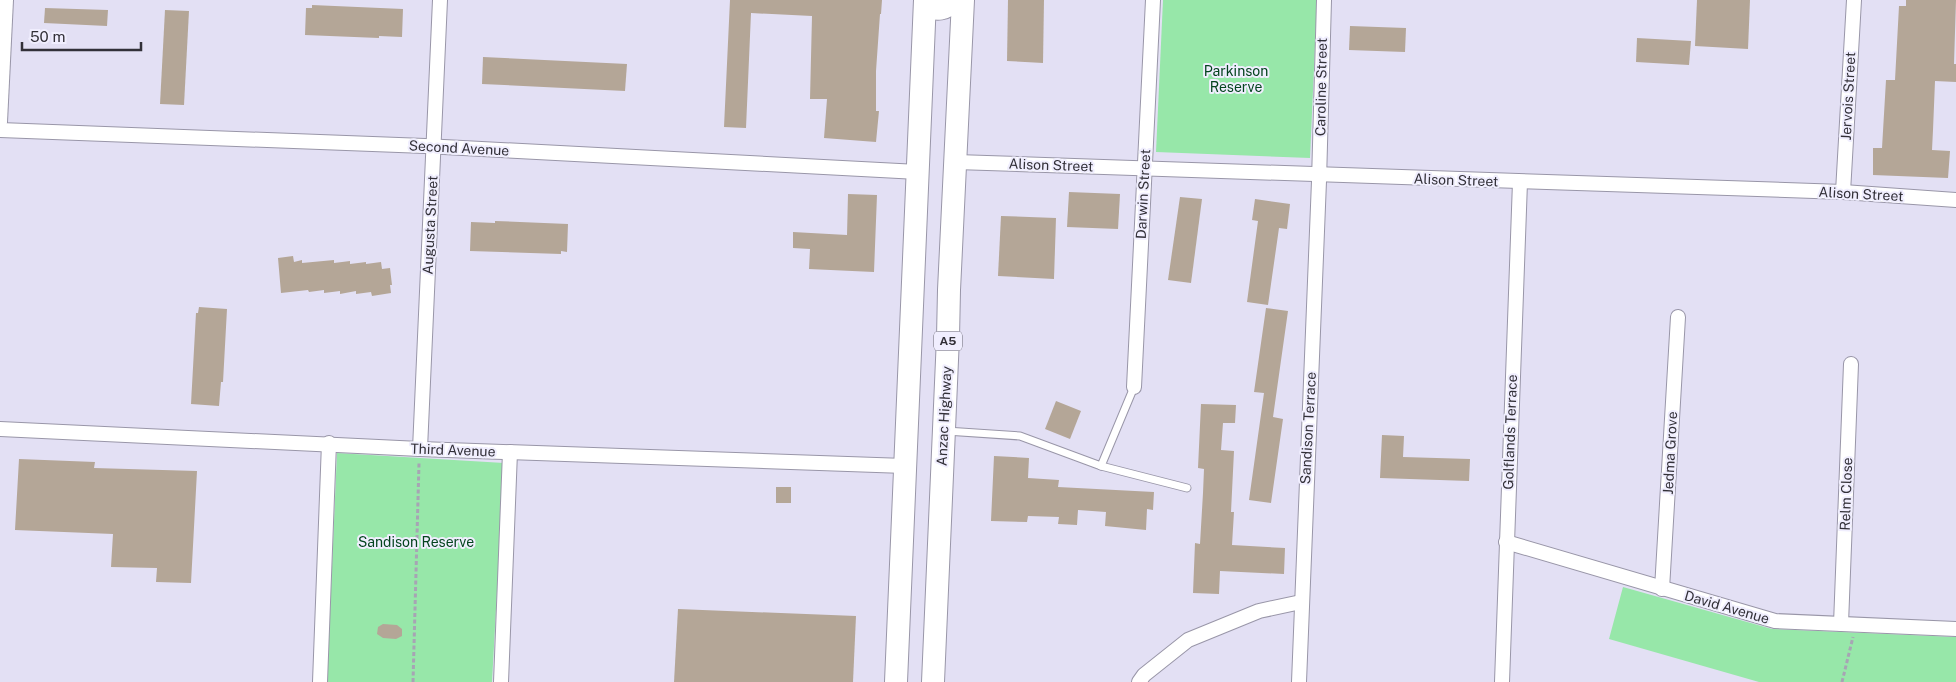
<svg xmlns="http://www.w3.org/2000/svg" width="1956" height="682" font-family="'Public Sans',sans-serif">
  <style>
    .green { fill: #97e7a9 }
    .building { fill: #b4a697 }
    .lines { fill: none; stroke-linecap: round; stroke-linejoin: round }
    .service-casing { stroke: #9996a8; stroke-width: 9 }
    .minor-casing { stroke: #9996a8; stroke-width: 16 }
    .trunk-casing { stroke: #9996a8; stroke-width: 24 }
    .path { stroke: #a7a4b4; stroke-width: 3; stroke-dasharray: 4 2.5; stroke-linecap: butt }
    .service { stroke: #fff; stroke-width: 7 }
    .minor { stroke: #fff; stroke-width: 14 }
    .trunk { stroke: #fff; stroke-width: 22 }
    .labels { text-anchor: middle; dominant-baseline: central; stroke-width: 4; stroke-linejoin: round; paint-order: stroke }
    .shield { fill: #f0eefe; stroke: #6b6973; stroke-width: 1 }
    .shield-label { font-size: 12px; font-weight: bold; fill: #323038 }
    .park-label { font-size: 14px; fill: #04441e; stroke: #f0eefe }
    .street-label { font-size: 14px; fill: #323038; stroke: #f0eefe }
  </style>
  <rect width="100%" height="100%" fill="#e3e0f4"/>
  <!-- green -->
  <g class="green">
    <path d="M1163 0H1317L1310 158 1156 152Z"/>
    <path d="M337 453 504 463 492 682H327Z"/>
    <path d="M1623 587 1772 629 1956 637V682H1759L1609 639Z"/>
  </g>
  <!-- building -->
  <g class="building">
    <path d="M730 0H882L881 14H880L876 71V111H879L876 142 824 138 827 99H810L812 16 751 13 746 128 724 127Z"/>
    <path d="M1008 0H1044L1043 63 1007 61Z"/>
    <path d="M1697 0H1750L1748 49 1695 46Z"/>
    <path d="M1906 0H1956L1954 64H1956V82L1935 81 1933 130 1932 150 1950 151 1948 178 1873 175V148H1882L1886 80H1895L1899 6H1906Z"/>
    <path d="M312 5 403 9 402 37 379 36V38L305 35 306 8H312Z"/>
    <path d="M45 8 108 10 107 26 44 23Z"/>
    <path d="M165 10 189 11 184 105 160 104Z"/>
    <path d="M1350 26 1406 28 1405 52 1349 50Z"/>
    <path d="M1637 38 1691 41 1689 65 1636 62Z"/>
    <path d="M483 57 627 64 625 91 482 84Z"/>
    <path d="M1069 192 1120 194 1118 229 1067 227Z"/>
    <path d="M848 194 877 195 874 272 809 269 810 249 793 248V232L847 235Z"/>
    <path d="M1180 197 1202 199 1191 283 1168 280Z"/>
    <path d="M1255 199 1290 204 1287 229 1279 228 1268 305 1247 302 1258 221 1252 220Z"/>
    <path d="M1001 216 1056 218 1054 279 998 276Z"/>
    <path d="M495 221 568 224 567 252 561 251V254L470 251 471 222 495 223Z"/>
    <path d="M293 256 294 262 302 260V263L334 260V263L350 261V264L366 262V264L381 262 382 269 390 268 392 285H390L391 293 372 296 371 292 356 294V291L340 294V291L324 293V290L309 292 308 290 281 293 278 258Z"/>
    <path d="M199 307 227 309 223 382H221L219 406 191 404 196 313H198Z"/>
    <path d="M1266 308 1288 311 1273 417 1283 419 1271 503 1249 500 1264 393 1254 392Z"/>
    <path d="M1056 401 1081 411 1070 439 1045 429Z"/>
    <path d="M1201 404 1236 405 1235 423H1223L1221 450 1234 451 1231 512H1234L1232 545 1285 548 1284 574 1220 571 1219 594 1193 593 1195 543 1200 544 1203 493 1204 469 1198 468Z"/>
    <path d="M1382 435 1404 436 1403 457 1470 459 1469 481 1380 478Z"/>
    <path d="M994 456 1029 458 1028 478 1059 480 1058 487 1154 492 1153 510 1147 509 1146 530 1105 526 1106 512 1078 510 1077 525 1058 524 1059 517 1028 516 1027 522 991 521Z"/>
    <path d="M19 459 95 462 94 468 197 471 191 583 156 582 157 568 111 567 113 534 15 530Z"/>
    <rect x="776" y="487" width="15" height="16"/>
    <path d="M678 609 856 616 853 682H674Z"/>
    <path d="M383 624 397 625 402 629V636L396 639 383 638 377 634 378 627Z"/>
  </g>
  <g class="lines">
    <!-- service casing -->
    <g class="service-casing">
      <g id="service">
        <path d="M946 431 1020 436 1101 466 1134 387"/>
        <path d="M1101 466 1187 488"/>
      </g>
    </g>
    <!-- minor casing -->
    <g class="minor-casing">
      <g id="minor">
        <path d="M0 122 6 0"/>
        <path d="M0 130 425 146 918 172"/>
        <path d="M956 162 1843 192 1956 200"/>
        <path d="M1843 192 1854 0"/>
        <path d="M1134 387 1153 0"/>
        <path d="M0 429 420 449 905 466"/>
        <path d="M420 449 440 0"/>
        <path d="M1506 542 1775 621 1956 629"/>
        <path d="M1662 589 1678 317"/>
        <path d="M1841 624 1851 364"/>
        <path d="M320 682 329 443"/>
        <path d="M501 682 510 452"/>
        <path d="M1139 682 1144 675 1188 640 1259 611 1301 602"/>
        <path d="M1299 682 1319 181 1324 0"/>
        <path d="M1502 682 1520 182"/>
      </g>
    </g>
    <!-- trunk casing -->
    <g class="trunk-casing">
      <g id="trunk">
        <path d="M925 5C936 11 946 10 955 0"/>
        <path d="M896 682 925 0"/>
        <path d="M933 682 948 337 949 290 963 0"/>
      </g>
    </g>
    <!-- path -->
    <g class="path">
      <path d="M413 682 419 463"/>
      <path d="M1842 682 1853 637"/>
    </g>
    <!-- service -->
    <use href="#service" class="service"/>
    <!-- minor -->
    <use href="#minor" class="minor"/>
    <!-- trunk -->
    <use href="#trunk" class="trunk"/>
  </g>
  <g class="labels">
    <!-- shield labels -->
    <rect class="shield" x="934" y="331.5" width="28" height="19" rx="4"/>
    <g class="shield-label">
      <text x="948" y="341">A5</text>
    </g>
    <!-- park labels -->
    <g class="park-label">
      <text x="1236" y="71">Parkinson<tspan x="1236" dy="16">Reserve</tspan></text>
      <text x="416" y="542">Sandison Reserve</text>
    </g>
    <!-- street labels -->
    <g class="street-label">
      <text transform="translate(1321 87) rotate(-89)">Caroline Street</text>
      <text transform="translate(1848 96) rotate(-87)">Jervois Street</text>
      <text transform="translate(459 148) rotate(3)">Second Avenue</text>
      <text transform="translate(1051 165) rotate(2)">Alison Street</text>
      <text transform="translate(1456 180) rotate(2)">Alison Street</text>
      <text transform="translate(1143 194) rotate(-87)">Darwin Street</text>
      <text transform="translate(1861 194) rotate(3)">Alison Street</text>
      <text transform="translate(430 225) rotate(-87)">Augusta Street</text>
      <text transform="translate(944 416) rotate(-87)">Anzac Highway</text>
      <text transform="translate(1308 428) rotate(-87)">Sandison Terrace</text>
      <text transform="translate(1510 432) rotate(-88)">Golflands Terrace</text>
      <text transform="translate(453 450) rotate(2)">Third Avenue</text>
      <text transform="translate(1670 453) rotate(-87)">Jedma Grove</text>
      <text transform="translate(1846 494) rotate(-88)">Relm Close</text>
      <text transform="translate(1727 607) rotate(16)">David Avenue</text>
    </g>
  </g>
  <!-- scale -->
  <path d="M22 42v8h119v-8" fill="none" stroke="#323038" stroke-width="2.5"/>
  <text x="30" y="42" font-size="15" fill="#323038" stroke="#f0eefe" stroke-width="4" paint-order="stroke">50 m</text>
</svg>
